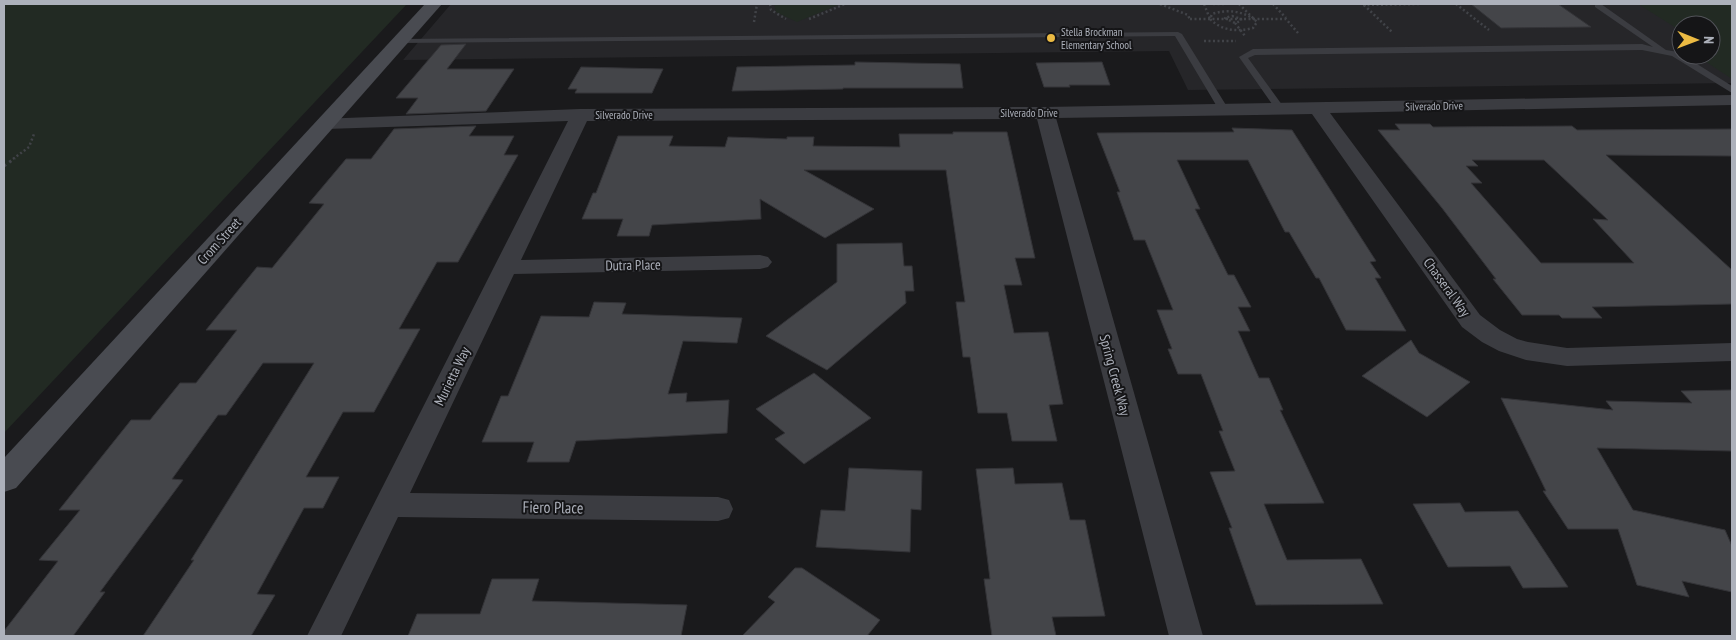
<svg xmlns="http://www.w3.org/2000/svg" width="1736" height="640" font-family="'PT Sans Narrow',sans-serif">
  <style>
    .built { fill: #262629; fill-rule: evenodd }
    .green { fill: #222a23 }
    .building { fill: #444549; stroke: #343438; fill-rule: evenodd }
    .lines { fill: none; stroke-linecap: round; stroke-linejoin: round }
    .path-far1 { stroke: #414348; stroke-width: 2.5; stroke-dasharray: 2 2.5; stroke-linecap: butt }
    .path { stroke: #414348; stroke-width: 3; stroke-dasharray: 2.5 4; stroke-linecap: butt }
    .lane { fill: #3b3c41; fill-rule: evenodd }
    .street { fill: #3b3c41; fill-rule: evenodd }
    .secondary { fill: #494b51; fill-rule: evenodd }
    .poi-dot { fill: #ebba43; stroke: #151517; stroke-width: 2 }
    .labels { text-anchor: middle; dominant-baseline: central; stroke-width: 4; stroke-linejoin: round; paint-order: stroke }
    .far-poi-label { font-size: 11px; fill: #adb1bb; stroke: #151517; text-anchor: start }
    .far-street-label { font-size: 11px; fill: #adb1bb; stroke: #151517 }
    .street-label { font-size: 14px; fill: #adb1bb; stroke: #151517 }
    .near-street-label { font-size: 16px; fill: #adb1bb; stroke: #151517 }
  </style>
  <rect width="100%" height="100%" fill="#1a1a1c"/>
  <!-- built -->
  <path class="built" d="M451 4H1732V83L1188 90 1169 51 403 60ZM1681 25H1711V55H1681Z"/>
  <!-- green -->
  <g class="green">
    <path d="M4 4H407L4 433Z"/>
    <path d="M774 4H840L797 22 776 12Z"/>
    <path d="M1638 4H1732V79L1697 56 1717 55 1711 50V25H1681V31Z"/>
  </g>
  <!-- building -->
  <g class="building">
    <path d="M1471 4H1558L1591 27 1501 28Z"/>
    <path d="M466 44 447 69H514L486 111 406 114 418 98H396L441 45Z"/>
    <path d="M855 62 960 64 963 88H843V89L732 91 737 67 855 65Z"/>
    <path d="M1102 62 1110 85H1069L1070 87H1044L1036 63Z"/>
    <path d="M581 67 663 69 652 93H575L577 89H568Z"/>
    <path d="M1395 124H1430L1433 127 1572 126 1577 130 1732 129V156L1606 155 1732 270V304L1592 307 1602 318H1562L1559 315H1522L1493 279H1496L1442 208 1378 130H1400ZM1472 160H1544L1608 220 1593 219 1634 263H1541L1471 183H1482L1466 166H1478Z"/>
    <path d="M476 126 469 136H514L504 155H518L458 262H437L399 329H420L374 412H343L306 477H339L323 508H304L257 594 275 595 251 636H143L194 560H191L314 363H263L226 415H218L172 479 183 480 100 592H105L73 636H4V631L58 561 39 560 80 510H59L131 420H150L180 383H196L237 330H206L257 267 272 268 324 204 309 203 346 159H371L394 129Z"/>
    <path d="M1232 128 1292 130 1376 261 1370 262 1381 278H1375L1406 331 1346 330 1319 278H1316L1289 232H1285L1248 160H1177L1200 209H1195L1228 275H1234L1251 307H1238L1250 331H1238L1259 378H1269L1283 410H1280L1324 503 1264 504 1287 560 1361 559 1383 604 1256 605 1229 528H1232L1210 472 1235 471 1219 431H1223L1201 374H1178L1168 349H1172L1157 310H1173L1145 240H1134L1117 192H1120L1097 133 1234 132Z"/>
    <path d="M953 132H1007L1035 258H1015L1022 285H1004L1014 333 1048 332 1063 404 1049 405 1057 441H1012L1007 413H978L970 357H963L956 302H965L946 170H804L874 209 825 238 760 199 761 219 652 225 649 236H617L623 219H582L593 193H596L618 136H673L669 146 725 147 728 137 787 139V137H814L813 146 900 147 899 134H953Z"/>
    <path d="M902 243 904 266H912L914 291H905L906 303 827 370 766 336 837 282V244Z"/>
    <path d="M594 302 626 303 622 314 742 318 737 343 683 341 668 394 687 393 686 402 729 400 727 433 576 441 569 462H527L534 442H482L501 396H508L541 316 589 317Z"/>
    <path d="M1411 340 1419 353 1470 382 1427 417 1362 376Z"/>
    <path d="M814 373 871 418 804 464 775 439 785 433 756 409Z"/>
    <path d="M1732 390V451L1597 448 1633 510 1725 530 1732 546V592L1682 581 1689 597 1637 585 1618 529H1568L1543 491H1546L1501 398 1613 410 1606 401 1692 403 1681 391Z"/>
    <path d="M849 468 922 471 921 510 911 509 910 552 816 547 821 510 845 511Z"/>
    <path d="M1013 468 1015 484 1062 483 1070 520H1085L1105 616 1052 617 1056 636H992L984 579H990L976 469Z"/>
    <path d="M1460 503 1465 512 1518 511 1568 587 1523 588 1510 566 1448 567 1413 504Z"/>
    <path d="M795 568H802L880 620 867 636H742L775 602 768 597Z"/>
    <path d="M492 579H539L532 601 687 605 681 636H408L417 614H480Z"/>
  </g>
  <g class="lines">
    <!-- path-far1 -->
    <g class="path-far1">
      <path d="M770 4 771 10 786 19"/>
      <path d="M1160 4 1188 15 1190 20"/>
      <path d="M1204 4 1210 19"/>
      <path d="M1213 4H1225"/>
      <path d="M1239 4 1257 22 1253 28C1238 32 1222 31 1210 19L1212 14C1227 9 1241 11 1254 19"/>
      <path d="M1273 4 1286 18"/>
      <path d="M1456 4 1489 30"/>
      <path d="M1363 5 1421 4"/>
      <path d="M1364 5 1392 32"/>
      <path d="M1232 16 1241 19V21L1235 23 1225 18Z"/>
      <path d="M809 19 845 4"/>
      <path d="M1190 19H1286L1298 33"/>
      <path d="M754 22 757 4"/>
      <path d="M1235 23 1245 36"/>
      <path d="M1204 41H1236"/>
      <path d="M13 159 29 147 34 134"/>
    </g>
    <!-- path -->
    <path class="path" d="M4 166 15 158"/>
    <!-- lane -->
    <g class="lane">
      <path d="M1595 4H1601L1666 50 1678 52 1732 86V93L1672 56 1642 50 1255 55 1248 58 1285 109 1280 112 1277 111 1239 57 1253 49 1642 44 1653 47 1595 7Z"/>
      <path d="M1178 32 1182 34 1229 110 1227 112H1221L1219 110 1175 36 400 43 396 41 400 39Z"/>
    </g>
    <!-- street -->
    <path class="street" d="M1732 95V105L1330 113 1480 315 1500 330 1517 339 1528 342 1567 348 1732 343V361L1567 366 1526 360 1499 351 1482 342 1462 327 1312 114 1056 118 1203 636H1169L1037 119 587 121 521 260 760 255 768 257 772 262 768 267 760 269 514 274 410 493 718 497 729 500 733 509 729 518 718 521 398 517 341 636H307L568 121 326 129 319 127 316 123 319 119 580 109 1045 107Z"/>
    <!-- secondary -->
    <path class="secondary" d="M425 4H442L16 488 4 492V458Z"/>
  </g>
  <!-- markers -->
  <circle class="poi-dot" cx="1051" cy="38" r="5"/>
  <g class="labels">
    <!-- far-poi labels -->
    <g class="far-poi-label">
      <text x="1061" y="32">Stella Brockman<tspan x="1061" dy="13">Elementary School</tspan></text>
    </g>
    <!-- far-street labels -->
    <g class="far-street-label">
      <text transform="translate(1434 106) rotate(-1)">Silverado Drive</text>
      <text x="1029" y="113">Silverado Drive</text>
      <text x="624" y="115">Silverado Drive</text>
    </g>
    <!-- street labels -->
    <g class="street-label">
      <text transform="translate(219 241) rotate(-48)">Crom Street</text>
      <text transform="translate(633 265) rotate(-1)">Dutra Place</text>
      <text transform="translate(1447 287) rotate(54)">Chasseral Way</text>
      <text transform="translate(1115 375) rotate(75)">Spring Creek Way</text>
      <text transform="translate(452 376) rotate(-64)">Murietta Way</text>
    </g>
    <!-- near-street labels -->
    <g class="near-street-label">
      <text transform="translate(553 507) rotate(1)">Fiero Place</text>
    </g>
  </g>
  <!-- border -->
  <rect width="1736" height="640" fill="none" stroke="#adb1bb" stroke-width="10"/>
  <!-- north arrow -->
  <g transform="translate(1696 40) rotate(91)"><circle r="24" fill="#151517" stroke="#525359"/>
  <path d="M0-4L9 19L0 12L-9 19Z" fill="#ebba43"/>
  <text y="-8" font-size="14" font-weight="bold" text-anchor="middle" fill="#adb1bb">N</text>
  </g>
</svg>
